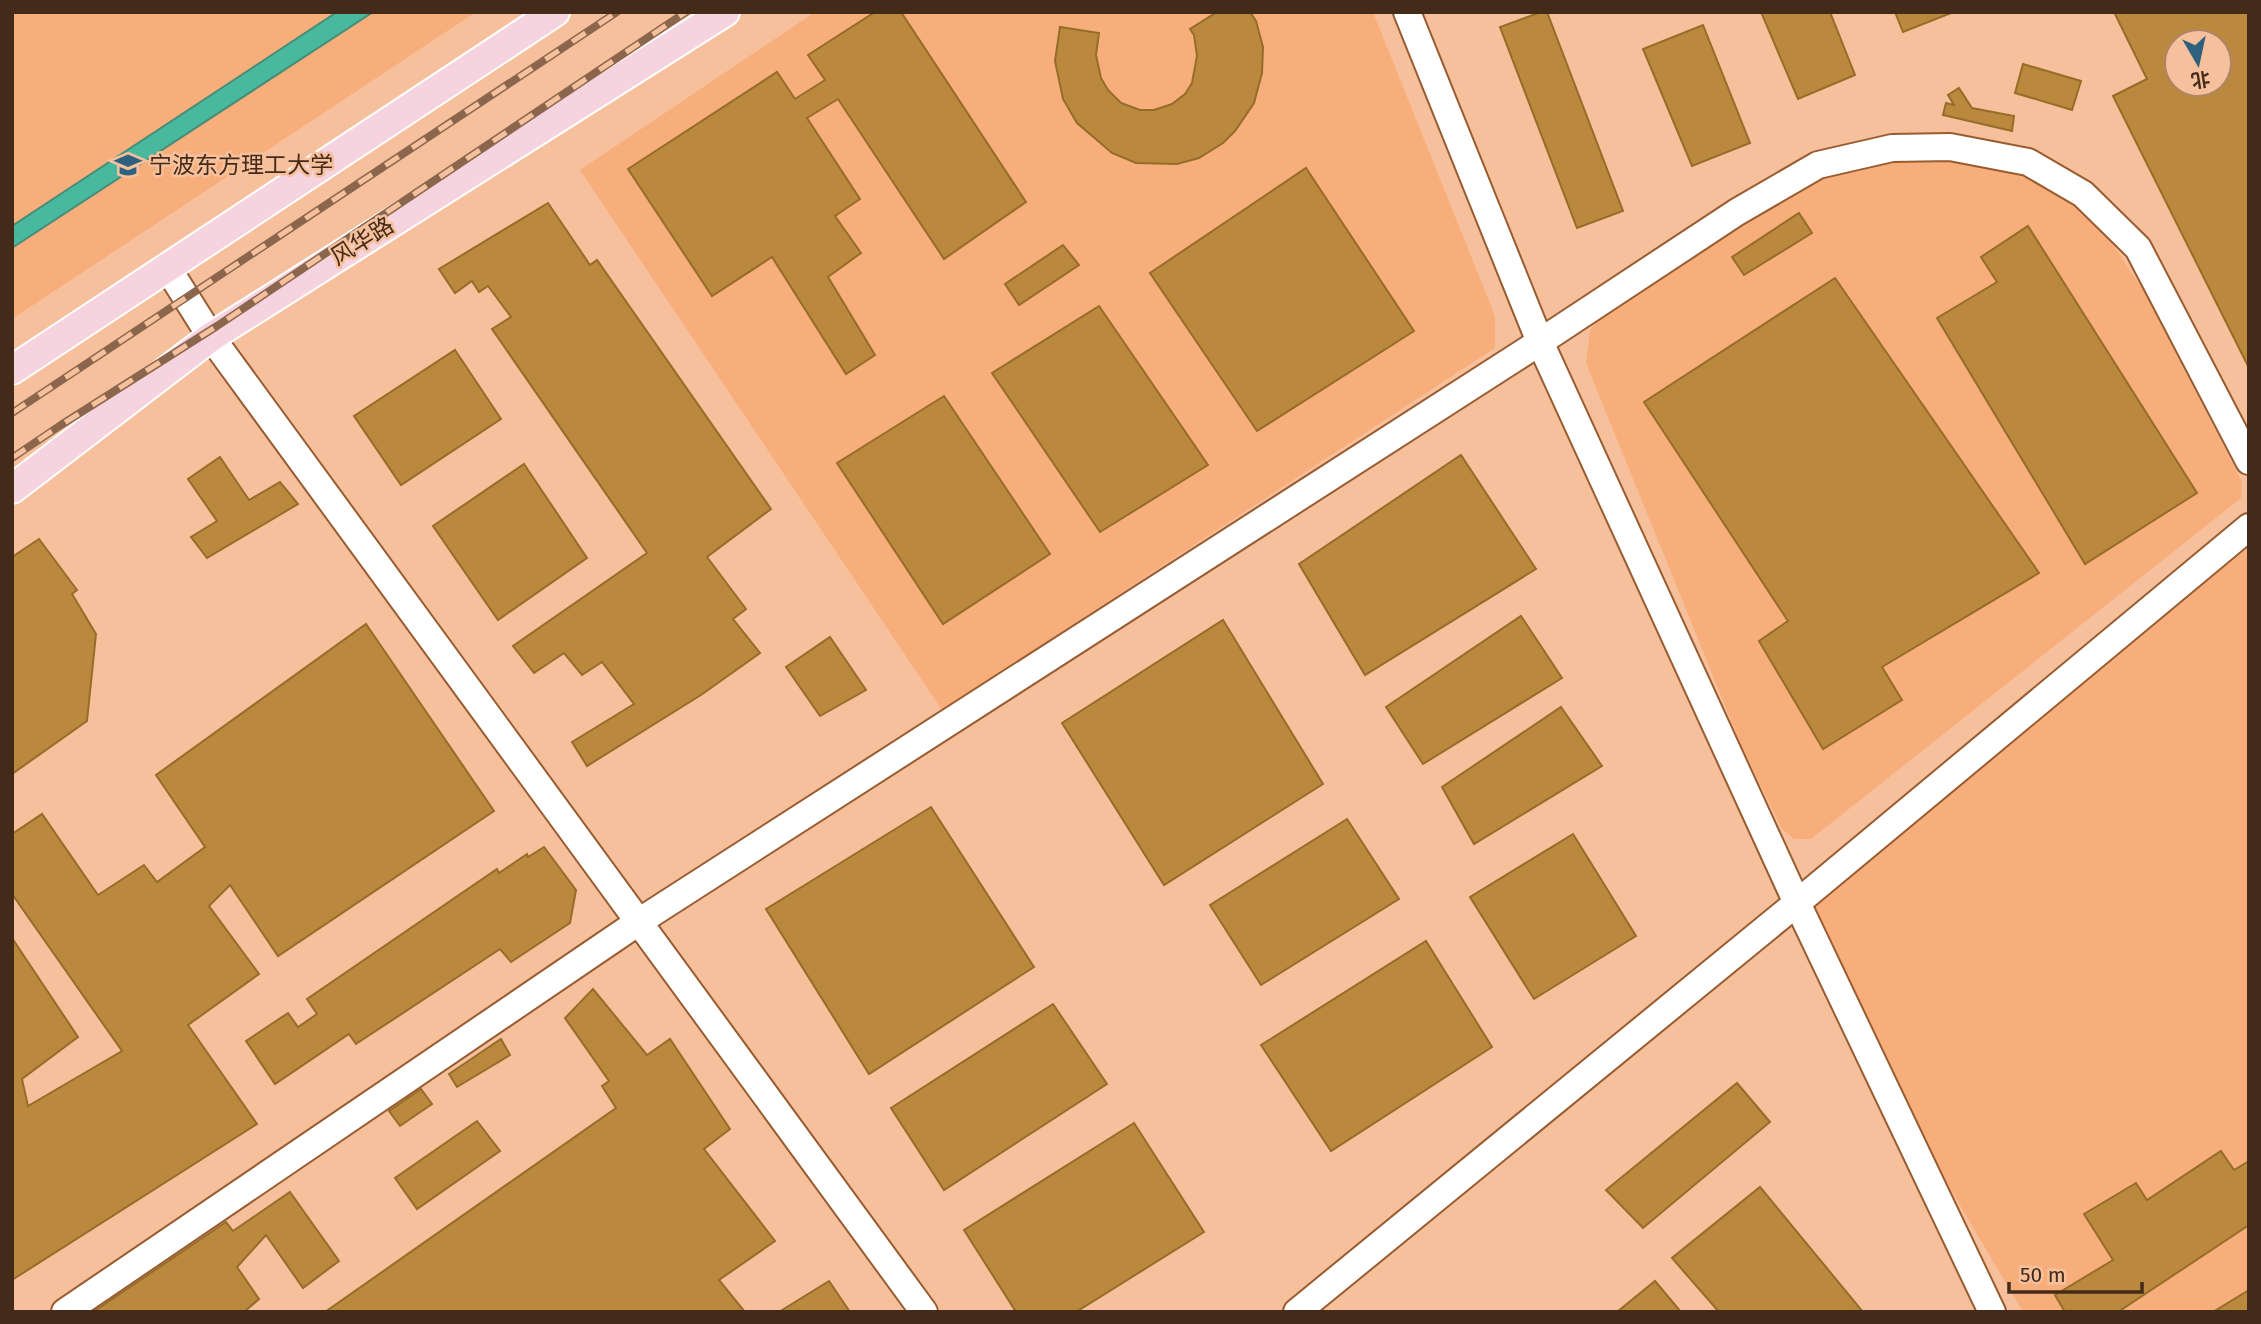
<svg xmlns="http://www.w3.org/2000/svg" width="2261" height="1324" font-family="'Fira Sans','Noto Sans SC',sans-serif">
  <style>
    .built { fill: #f7ae7b }
    .water { fill: #48b89f; stroke: #478d76; stroke-width: 2 }
    .building { fill: #ba893e; stroke: #966c29; stroke-width: 2; fill-rule: evenodd }
    .lines { fill: none; stroke-linecap: round; stroke-linejoin: round }
    .secondary-casing { stroke: #985c30; stroke-width: 30 }
    .primary-casing { stroke: #fff; stroke-width: 32 }
    .secondary { stroke: #fff; stroke-width: 26 }
    .primary { stroke: #f5d3df; stroke-width: 28 }
    .rail-casing { stroke: #8b664c; stroke-width: 8 }
    .rail { stroke: #f6c09c; stroke-width: 5; stroke-dasharray: 16; stroke-linecap: butt }
    .labels { text-anchor: middle; dominant-baseline: central; stroke-width: 5; stroke-linejoin: round; paint-order: stroke }
    .poi-label { font-size: 23px; fill: #442a18; stroke: #f6c09c; text-anchor: start }
    .street-label { font-size: 23px; fill: #442a18; stroke: #f6c09c }
  </style>
  <rect width="100%" height="100%" fill="#f6c09c"/>
  <!-- built -->
  <g class="built">
    <path d="M12 12H476L12 319Z"/>
    <path d="M815 12H1373L1495 316V348L942 710 580 170Z"/>
    <path d="M1889 160 1961 161 2030 178 2076 205 2115 247 2143 290 2242 482 2241 498 1811 839H1794L1782 829 1741 745 1586 363 1590 330 1607 309 1812 179Z"/>
    <path d="M2248 548 2249 1312H2023L1790 918Z"/>
  </g>
  <!-- water -->
  <path class="water" d="M337 12H373L12 248V226Z"/>
  <!-- building -->
  <g class="building">
    <path d="M875 12H901L1026 202 944 259 838 99 807 118 860 199 835 216 861 253 828 277 875 355 846 374 772 257 712 296 628 169 777 72 795 99 825 80 808 55Z"/>
    <path d="M1217 12H1250L1256 21 1263 47 1262 73 1254 103 1235 131 1223 143 1199 158 1177 164 1136 163 1112 153 1077 123 1063 99 1055 61 1060 27 1099 33 1096 55 1101 78 1108 90 1121 103 1140 110H1154L1172 104 1185 94 1192 83 1197 56 1194 35 1190 29Z"/>
    <path d="M1541 12H1547L1623 211 1577 228 1500 27Z"/>
    <path d="M1761 12H1830L1855 75 1798 99Z"/>
    <path d="M1895 12H1951V13L1903 32Z"/>
    <path d="M2114 12H2249V368L2113 96 2147 79ZM2177 42H2219V84H2177Z"/>
    <path d="M1703 25 1750 143 1692 166 1643 49Z"/>
    <path d="M2023 64 2081 81 2072 110 2015 93Z"/>
    <path d="M1959 88 1972 108 2014 116 2012 131 1943 115 1946 103 1954 105 1948 95Z"/>
    <path d="M1306 168 1414 331 1257 431 1150 273Z"/>
    <path d="M548 203 590 265 597 260 771 509 707 557 746 609 733 619 760 653 701 695 587 766 572 742 634 704 602 662 582 675 564 653 534 673 513 646 647 553 492 329 511 317 488 286 479 292 472 281 455 293 439 269Z"/>
    <path d="M1799 213 1812 233 1744 275 1732 257Z"/>
    <path d="M2028 226 2197 493 2085 564 1937 318 1997 282 1981 257Z"/>
    <path d="M1063 245 1079 265 1019 305 1005 284Z"/>
    <path d="M1835 278 2039 573 1882 667 1902 700 1823 749 1759 641 1788 621 1644 402Z"/>
    <path d="M1099 306 1208 465 1100 532 992 373Z"/>
    <path d="M455 350 501 419 401 485 354 416Z"/>
    <path d="M944 396 1050 554 943 624 837 463Z"/>
    <path d="M1461 455 1536 569 1365 675 1299 564Z"/>
    <path d="M220 457 249 500 280 482 298 504 207 558 191 537 217 521 188 479Z"/>
    <path d="M524 464 587 558 498 620 433 526Z"/>
    <path d="M39 539 77 590 72 594 96 634 87 721 12 774V557Z"/>
    <path d="M1521 616 1562 678 1423 764 1386 707Z"/>
    <path d="M1223 620 1323 784 1164 885 1062 723Z"/>
    <path d="M366 624 494 811 278 956 230 885 209 906 259 974 188 1025 257 1124 12 1280V938L78 1037 22 1079 28 1106 122 1051 12 894V834L42 814 98 895 144 865 157 882 205 847 156 775Z"/>
    <path d="M830 637 866 690 820 716 786 667Z"/>
    <path d="M1561 707 1602 766 1474 844 1442 787Z"/>
    <path d="M931 807 1034 967 869 1074 766 909Z"/>
    <path d="M1347 819 1399 899 1261 985 1210 905Z"/>
    <path d="M1573 834 1636 936 1534 999 1470 897Z"/>
    <path d="M544 847 576 890 570 923 511 962 500 949 356 1044 349 1034 275 1084 246 1041 288 1013 298 1027 317 1014 307 999 497 869 499 873 527 854 528 857Z"/>
    <path d="M1426 941 1492 1047 1331 1151 1261 1045Z"/>
    <path d="M593 989 647 1055 670 1039 730 1129 704 1149 775 1241 719 1280 745 1312H325L616 1108 602 1086 609 1081 565 1018Z"/>
    <path d="M1053 1004 1107 1084 944 1190 891 1108Z"/>
    <path d="M501 1039 510 1055 457 1087 449 1074Z"/>
    <path d="M1737 1083 1770 1122 1643 1228 1606 1190Z"/>
    <path d="M421 1089 432 1104 400 1126 389 1111Z"/>
    <path d="M477 1121 500 1151 417 1209 395 1178Z"/>
    <path d="M1134 1123 1204 1232 1076 1312H1016L964 1230Z"/>
    <path d="M2221 1151 2234 1170 2249 1161V1225L2118 1312H2065L2055 1295 2113 1260 2084 1214 2136 1183 2147 1200Z"/>
    <path d="M1760 1187 1863 1312H1719L1672 1258Z"/>
    <path d="M290 1192 339 1261 303 1288 266 1235 237 1267 259 1299 244 1312H93L226 1222 233 1231Z"/>
    <path d="M829 1281 850 1312H779Z"/>
    <path d="M1655 1281 1681 1312H1617Z"/>
    <path d="M2249 1290V1312H2213Z"/>
  </g>
  <g class="lines">
    <!-- secondary casing -->
    <g class="secondary-casing">
      <g id="secondary">
        <path d="M1407 12 1540 342 1797 903 1992 1312"/>
        <path d="M167 267 211 337 924 1312"/>
        <path d="M65 1312 640 921 1540 342 1737 212 1818 165 1892 148 1950 147 2028 162 2083 194 2138 248 2249 461"/>
        <path d="M1297 1312 1797 903 2249 527"/>
      </g>
    </g>
    <!-- primary casing -->
    <g class="primary-casing">
      <g id="primary">
        <path d="M12 370 555 12"/>
        <path d="M12 489 211 337 725 12"/>
      </g>
    </g>
    <!-- secondary -->
    <use href="#secondary" class="secondary"/>
    <!-- primary -->
    <use href="#primary" class="primary"/>
    <!-- rail casing -->
    <g class="rail-casing">
      <g id="rail">
        <path d="M12 413 617 12"/>
        <path d="M12 458 61 425 217 326 686 12"/>
      </g>
    </g>
    <!-- rail -->
    <use href="#rail" class="rail"/>
  </g>
  <!-- icons -->
  <defs>
    <g id="university-bare" transform="scale(2.1)"><path d="M0-5L7-2L0 1L-7-2ZM-4 1L0 2.5L4 1V4Q0 6-4 4Z" fill="#2e617e" stroke="#f6c09c" stroke-width="2.5" paint-order="stroke"/></g>
  </defs>
  <g fill-rule="evenodd">
    <use href="#university-bare" x="128" y="165"/>
  </g>
  <g class="labels">
    <!-- poi labels -->
    <g class="poi-label">
      <text x="149" y="165">宁波东方理工大学</text>
    </g>
    <!-- street labels -->
    <g class="street-label">
      <text transform="translate(362 241) rotate(-32)">风华路</text>
    </g>
  </g>
  <!-- border -->
  <rect width="2261" height="1324" fill="none" stroke="#442a18" stroke-width="28"/>
  <!-- north arrow -->
  <g transform="translate(2198 63) rotate(171)"><circle r="33" fill="#f6c09c" stroke="#af8467" stroke-width="2"/>
  <path d="M0-5L12 26L0 18L-12 26Z" fill="#2e617e"/>
  <text y="-10" font-size="19" font-weight="bold" text-anchor="middle" fill="#442a18">北</text>
  </g>
  <!-- scale -->
  <path d="M2009 1282v10h133v-10" fill="none" stroke="#442a18" stroke-width="3.5"/>
  <text x="2020" y="1282" font-size="21" fill="#442a18" stroke="#f6c09c" stroke-width="5" paint-order="stroke">50 m</text>
</svg>
